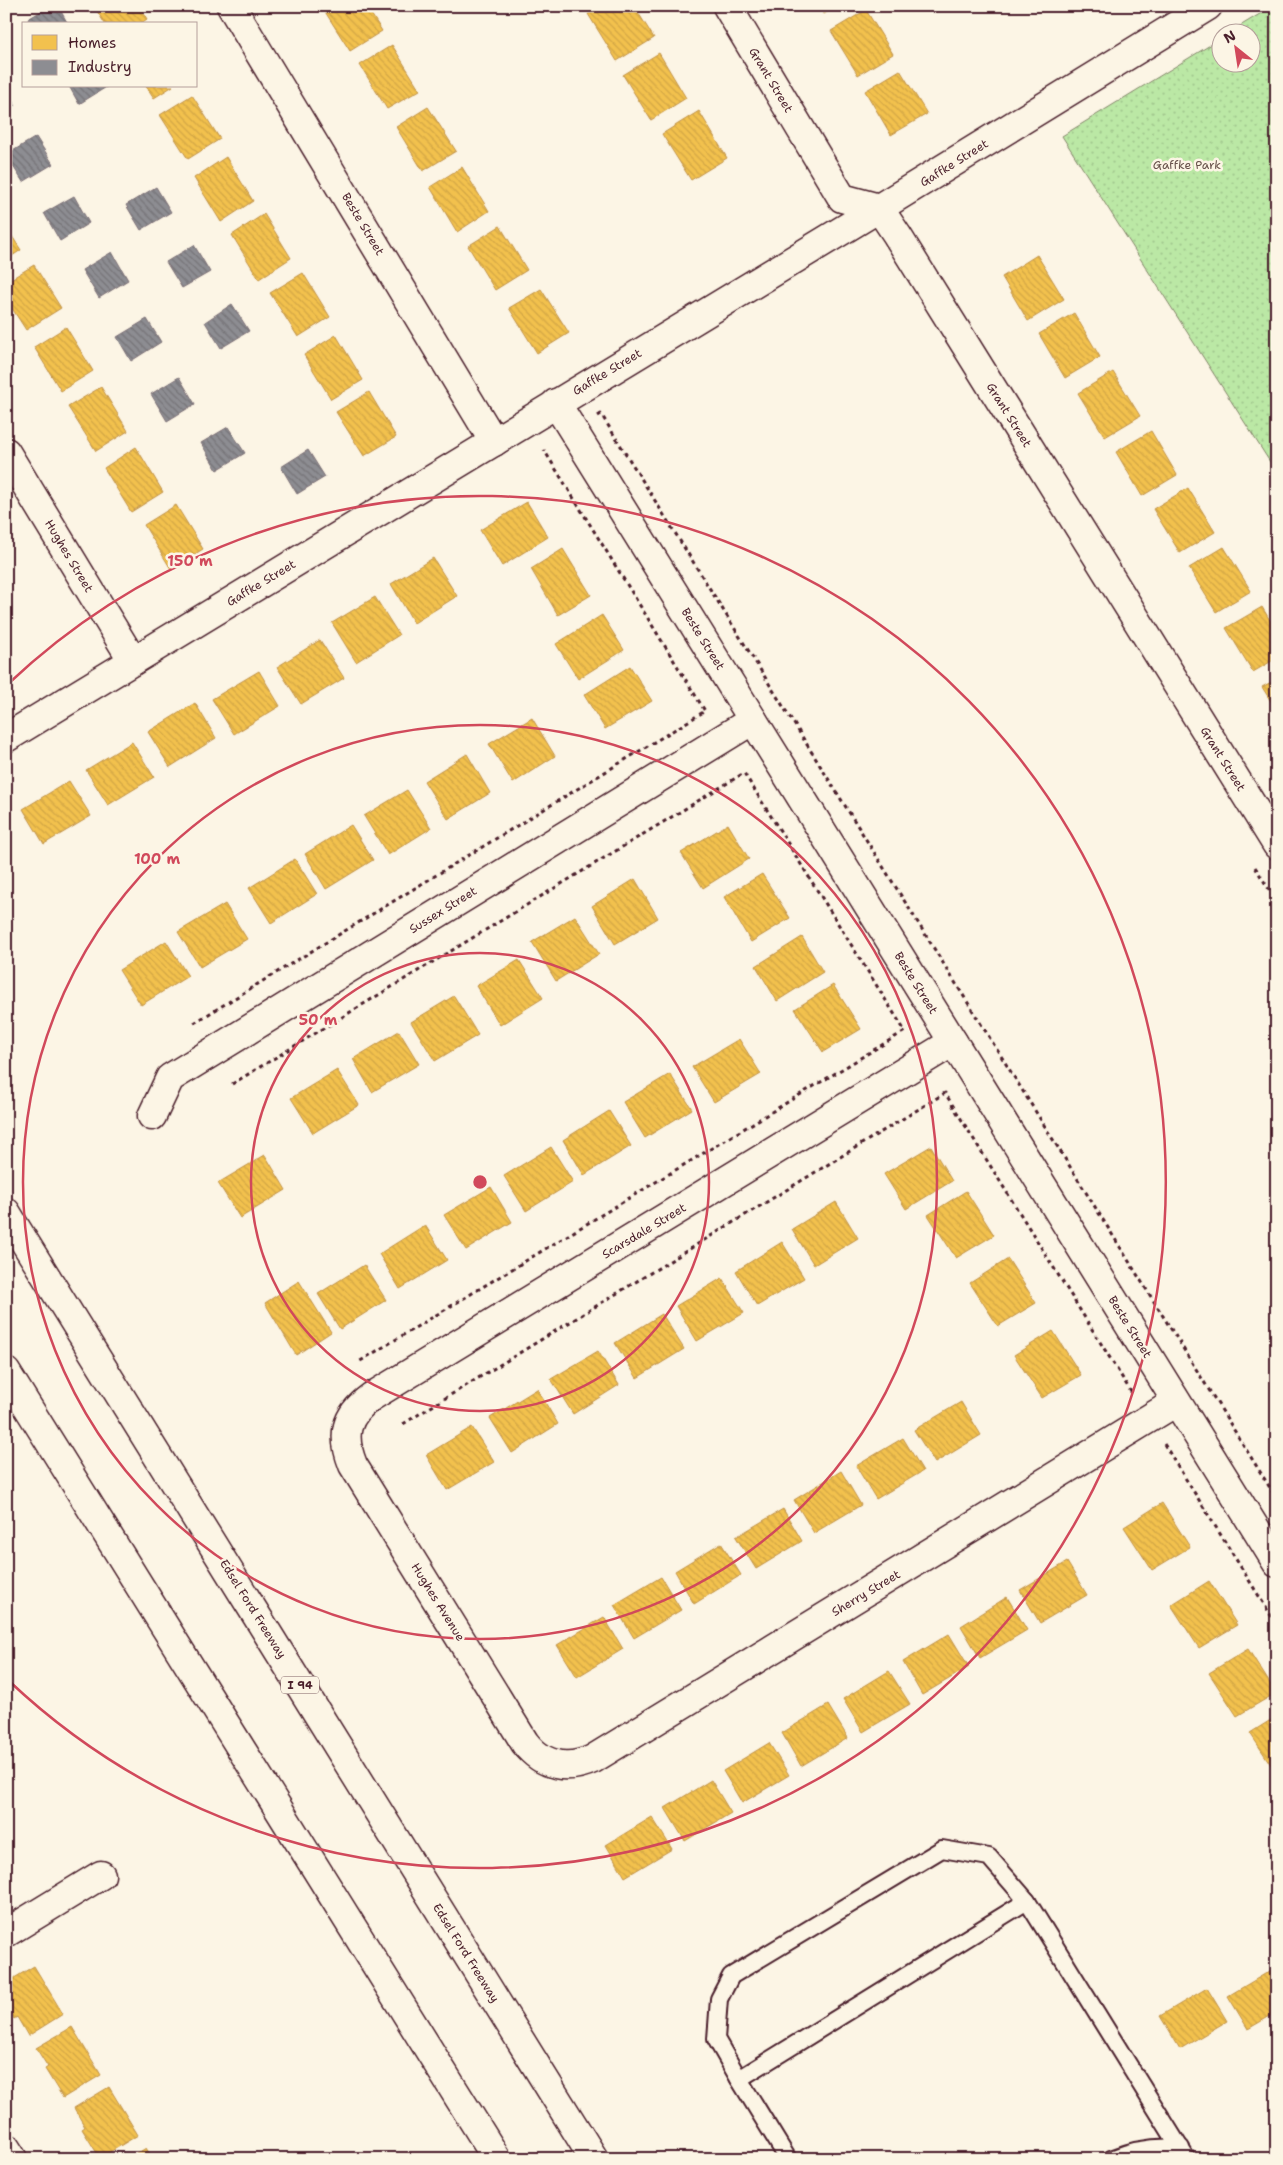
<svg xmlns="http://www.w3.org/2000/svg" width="1283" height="2165" font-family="'Shantell Sans',sans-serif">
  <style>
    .park { fill: url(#park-dots); stroke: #828468 }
    .homes { fill: url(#homes-back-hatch); stroke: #c09044 }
    .industry { fill: url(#industry-back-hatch); stroke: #796c73 }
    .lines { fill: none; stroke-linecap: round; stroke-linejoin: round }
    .lane-casing { stroke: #4a1f2b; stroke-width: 20 }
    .street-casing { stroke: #4a1f2b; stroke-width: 31 }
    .highway-casing { stroke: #4a1f2b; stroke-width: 31 }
    .path { stroke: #4a1f2b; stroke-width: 3; stroke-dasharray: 4 4; stroke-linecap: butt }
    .lane { stroke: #fcf5e5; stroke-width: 16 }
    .street { stroke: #fcf5e5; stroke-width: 28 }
    .highway { stroke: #fcf5e5; stroke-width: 28 }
    .ring { fill: none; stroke: #d1495b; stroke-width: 2.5 }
    .labels { text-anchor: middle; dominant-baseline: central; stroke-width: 5; stroke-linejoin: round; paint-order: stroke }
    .shield { fill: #fcf5e5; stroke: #7f5f63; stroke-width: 1 }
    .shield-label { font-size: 11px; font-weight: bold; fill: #4a1f2b }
    .street-label { font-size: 12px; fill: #4a1f2b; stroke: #fcf5e5 }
    .park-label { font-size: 12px; fill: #66514a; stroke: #fcf5e5 }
    .centre { fill: #d1495b; stroke: #fcf5e5; stroke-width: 2.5 }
    .ring-label { font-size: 15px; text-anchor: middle; font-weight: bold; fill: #d1495b; stroke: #fcf5e5; stroke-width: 5; stroke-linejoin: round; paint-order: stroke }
  </style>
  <defs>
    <pattern id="park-dots" width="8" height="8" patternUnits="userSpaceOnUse" patternTransform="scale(1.25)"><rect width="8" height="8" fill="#bbe8a5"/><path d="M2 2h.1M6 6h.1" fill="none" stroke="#a2c78e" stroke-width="1.8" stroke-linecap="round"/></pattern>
    <pattern id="homes-back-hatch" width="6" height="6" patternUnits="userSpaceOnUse" patternTransform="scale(1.25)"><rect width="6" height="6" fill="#f2c14e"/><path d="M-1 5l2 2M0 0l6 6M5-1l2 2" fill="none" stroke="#d1a544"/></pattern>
    <pattern id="industry-back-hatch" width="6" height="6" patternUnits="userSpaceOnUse" patternTransform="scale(1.25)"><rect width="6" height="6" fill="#8d8d92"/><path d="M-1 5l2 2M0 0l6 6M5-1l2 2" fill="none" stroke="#757377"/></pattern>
  </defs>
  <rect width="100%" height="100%" fill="#fcf5e5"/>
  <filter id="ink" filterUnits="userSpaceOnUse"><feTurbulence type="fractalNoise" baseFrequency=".02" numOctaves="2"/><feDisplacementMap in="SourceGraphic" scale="10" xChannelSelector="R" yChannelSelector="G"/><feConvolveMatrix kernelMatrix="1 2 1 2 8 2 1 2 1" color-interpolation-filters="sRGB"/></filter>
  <g filter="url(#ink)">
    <!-- park -->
    <path class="park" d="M1273 6H1277V473L1062 136 1220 39V62H1250V32H1230Z"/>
    <!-- homes -->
    <g class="homes">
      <path d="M94 6H139L147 19 140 24H105Z"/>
      <path d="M324 6H366L382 31 350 51 322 7Z"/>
      <path d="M602 6H634L654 38 617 61 588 14Z"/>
      <path d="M819 6H837L824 14Z"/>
      <path d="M866 10 893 54 858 75 831 31Z"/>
      <path d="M392 45 420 90 387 109 360 65Z"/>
      <path d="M659 53 686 98 651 120 623 75Z"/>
      <path d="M900 70 927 114 891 135 865 91Z"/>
      <path d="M146 86H173L154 98Z"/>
      <path d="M192 95 220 139 188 159 160 115Z"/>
      <path d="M428 107 456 151 423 171 396 127Z"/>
      <path d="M699 111 727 158 691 180 662 134Z"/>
      <path d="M226 157 253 201 221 222 194 178Z"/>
      <path d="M462 167 489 211 457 232 430 187Z"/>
      <path d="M264 214 291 258 259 279 232 235Z"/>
      <path d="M500 226 527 270 495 290 468 246Z"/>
      <path d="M6 227 21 250 6 260Z"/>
      <path d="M1037 255 1064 299 1028 321 1002 277Z"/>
      <path d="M34 265 61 308 26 330 6 299V282Z"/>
      <path d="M303 273 330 317 298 337 270 293Z"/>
      <path d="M541 289 569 333 537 353 509 308Z"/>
      <path d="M1074 313 1100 357 1065 378 1039 334Z"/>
      <path d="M66 327 93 371 61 391 34 347Z"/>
      <path d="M336 335 363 380 331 399 304 355Z"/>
      <path d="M1113 372 1140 416 1105 437 1078 393Z"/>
      <path d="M101 387 128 431 96 451 68 407Z"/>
      <path d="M369 392 396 437 364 456 336 412Z"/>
      <path d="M1151 431 1177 475 1142 496 1116 452Z"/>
      <path d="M136 447 163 492 131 512 104 468Z"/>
      <path d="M1188 488 1215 532 1180 553 1153 509Z"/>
      <path d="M527 502 548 537 502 566 480 530Z"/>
      <path d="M176 505 203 549 171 569 144 525Z"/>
      <path d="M1224 547 1251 591 1216 612 1189 568Z"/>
      <path d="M563 549 591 595 558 615 531 569Z"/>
      <path d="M433 558 457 596 414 623 391 584Z"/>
      <path d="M375 597 399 635 356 662 332 623Z"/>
      <path d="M1262 607 1277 632V658L1253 672 1226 628Z"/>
      <path d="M602 615 624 650 578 679 556 644Z"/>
      <path d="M320 640 344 678 301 704 277 667Z"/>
      <path d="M630 666 652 701 605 729 584 695Z"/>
      <path d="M259 671 280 706 234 734 212 699Z"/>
      <path d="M1277 679V711L1262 687Z"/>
      <path d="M195 703 216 738 170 767 148 732Z"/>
      <path d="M532 718 555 756 513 783 489 744Z"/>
      <path d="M132 742 154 777 108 805 86 770Z"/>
      <path d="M467 754 490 793 448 819 424 781Z"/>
      <path d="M69 781 91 816 44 844 23 809Z"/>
      <path d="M407 790 431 828 388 855 364 816Z"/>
      <path d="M728 824 749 859 703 888 681 853Z"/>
      <path d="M351 825 373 860 326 889 305 854Z"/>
      <path d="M295 859 317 894 271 923 249 888Z"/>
      <path d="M762 874 790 918 751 942 724 897Z"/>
      <path d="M635 879 658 918 615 944 592 906Z"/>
      <path d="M225 904 247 939 200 967 178 932Z"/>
      <path d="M575 916 599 954 556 981 532 942Z"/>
      <path d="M802 937 823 972 777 1001 756 966Z"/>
      <path d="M166 941 188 976 141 1005 119 970Z"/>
      <path d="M519 960 543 998 500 1025 476 986Z"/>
      <path d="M833 985 861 1029 823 1052 795 1009Z"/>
      <path d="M454 996 478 1035 435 1061 411 1022Z"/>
      <path d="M399 1031 419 1064 372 1092 353 1059Z"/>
      <path d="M739 1039 761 1074 714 1102 692 1067Z"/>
      <path d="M337 1070 359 1105 313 1133 291 1098Z"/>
      <path d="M670 1074 692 1109 645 1138 623 1102Z"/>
      <path d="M609 1111 631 1146 584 1175 563 1140Z"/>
      <path d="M931 1146 952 1181 906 1209 884 1174Z"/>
      <path d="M551 1147 573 1182 526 1211 504 1176Z"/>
      <path d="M265 1155 286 1190 240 1218 218 1183Z"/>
      <path d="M491 1187 512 1222 466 1250 444 1215Z"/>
      <path d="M966 1191 994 1235 956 1258 928 1215Z"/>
      <path d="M836 1202 858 1238 814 1265 792 1229Z"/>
      <path d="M425 1225 447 1260 400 1289 379 1254Z"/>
      <path d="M782 1242 804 1278 757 1306 736 1271Z"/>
      <path d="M1008 1259 1036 1303 998 1326 970 1283Z"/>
      <path d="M364 1265 386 1300 340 1329 318 1294Z"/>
      <path d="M722 1278 744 1313 697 1341 676 1306Z"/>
      <path d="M299 1281 331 1332 296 1355 265 1303Z"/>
      <path d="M662 1314 684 1349 637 1378 615 1343Z"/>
      <path d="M1053 1331 1081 1375 1042 1398 1014 1355Z"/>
      <path d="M598 1351 619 1385 573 1414 551 1379Z"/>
      <path d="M537 1389 558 1424 512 1453 490 1418Z"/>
      <path d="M961 1402 981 1435 935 1463 914 1430Z"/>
      <path d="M472 1427 494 1462 447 1490 426 1455Z"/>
      <path d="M903 1438 923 1471 876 1499 856 1466Z"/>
      <path d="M841 1471 861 1505 814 1533 794 1500Z"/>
      <path d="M1162 1503 1190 1547 1152 1570 1124 1527Z"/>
      <path d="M783 1509 802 1541 756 1569 736 1537Z"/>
      <path d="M721 1543 741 1575 694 1604 675 1571Z"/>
      <path d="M1067 1562 1087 1595 1040 1623 1020 1590Z"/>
      <path d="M661 1577 681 1610 634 1638 614 1605Z"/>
      <path d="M1209 1581 1237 1625 1199 1648 1171 1605Z"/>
      <path d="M1007 1597 1027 1630 980 1658 961 1626Z"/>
      <path d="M604 1617 623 1649 577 1677 557 1645Z"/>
      <path d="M949 1634 969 1667 922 1695 903 1662Z"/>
      <path d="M1248 1649 1276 1693 1237 1716 1209 1673Z"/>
      <path d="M889 1671 910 1704 863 1732 843 1699Z"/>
      <path d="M828 1705 848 1738 801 1766 782 1733Z"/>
      <path d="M1277 1716V1774L1250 1733Z"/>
      <path d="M769 1743 789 1775 742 1803 723 1771Z"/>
      <path d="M711 1780 731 1813 685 1841 665 1808Z"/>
      <path d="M652 1817 672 1849 625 1877 606 1845Z"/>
      <path d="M34 1966 63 2014 28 2036 17 2017 14 2019 6 2006V1983Z"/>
      <path d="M1275 1968 1277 1972V2012L1248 2029 1228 1996Z"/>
      <path d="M1207 1988 1227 2021 1180 2049 1160 2016Z"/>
      <path d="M72 2027 101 2075 63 2098 45 2069 48 2067 36 2048Z"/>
      <path d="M109 2087 138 2135 100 2158 82 2129 85 2127 74 2108Z"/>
      <path d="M146 2148 153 2159H128Z"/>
    </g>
    <!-- industry -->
    <g class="industry">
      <path d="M50 6H58L68 24H31L28 19Z"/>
      <path d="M69 86H108L79 104Z"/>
      <path d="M6 90 15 105 6 111Z"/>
      <path d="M36 137 53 164 23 182 6 155Z"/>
      <path d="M156 187 171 212 141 230 126 205Z"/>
      <path d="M74 196 89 223 60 241 44 213Z"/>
      <path d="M194 245 210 272 182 288 166 262Z"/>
      <path d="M112 252 128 280 99 298 82 270Z"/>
      <path d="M232 304 249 331 221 348 205 322Z"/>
      <path d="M147 319 161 342 131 361 117 337Z"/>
      <path d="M179 377 195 404 167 421 151 394Z"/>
      <path d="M228 427 245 453 217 470 201 443Z"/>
      <path d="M308 450 325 477 297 494 281 467Z"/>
    </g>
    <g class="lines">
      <!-- lane casing -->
      <g class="lane-casing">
        <g id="lane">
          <path d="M739 2079 716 2039 719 1999 731 1976 942 1849 989 1857 1027 1901"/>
          <path d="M788 2159 739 2079 1027 1901 1187 2159"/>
          <path d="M1111 2159C1134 2149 1156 2146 1181 2148"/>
        </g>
      </g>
      <!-- street casing -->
      <g class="street-casing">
        <g id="street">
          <path d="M231 6 494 442"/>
          <path d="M727 6 842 198 879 208 897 235 1277 845"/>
          <path d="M556 403 1277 1563"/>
          <path d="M6 452 133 661"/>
          <path d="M6 738 879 208 1208 6"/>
          <path d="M953 1042 371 1397C345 1416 341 1435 353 1465L525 1743C543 1766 567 1771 593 1759L1176 1402"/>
          <path d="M152 1116 170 1078 753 720"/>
          <path d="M6 1933 101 1875"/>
          <path d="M6 2148 13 2159"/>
        </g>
      </g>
      <!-- highway casing -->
      <g class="highway-casing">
        <g id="highway">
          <path d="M6 1212 594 2159"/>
          <path d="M6 1372 497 2159"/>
        </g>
      </g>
      <!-- path -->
      <g class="path">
        <path d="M598 416 601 414 1277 1499"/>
        <path d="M1255 867 1277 902"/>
        <path d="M194 1023 705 711 544 450"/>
        <path d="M232 1084 744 773 905 1031 357 1363"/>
        <path d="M403 1424 945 1093 1133 1395"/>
        <path d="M1164 1444 1277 1625"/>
      </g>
      <!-- lane -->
      <use href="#lane" class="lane"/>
      <!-- street -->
      <use href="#street" class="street"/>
      <!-- highway -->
      <use href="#highway" class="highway"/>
    </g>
  </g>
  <!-- distance rings -->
  <g class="ring">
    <circle cx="480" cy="1182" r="229"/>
    <circle cx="480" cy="1182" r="457"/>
    <path d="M8 684A686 686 0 1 1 8 1680"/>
  </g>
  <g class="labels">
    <!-- shield labels -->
    <rect class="shield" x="281" y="1676.5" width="38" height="17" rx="4"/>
    <g class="shield-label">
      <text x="300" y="1685">I 94</text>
    </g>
    <!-- street labels -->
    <g class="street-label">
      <text transform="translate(771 80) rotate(59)">Grant Street</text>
      <text transform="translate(954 163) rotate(-32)">Gaffke Street</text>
      <text transform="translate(363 224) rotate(59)">Beste Street</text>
      <text transform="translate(607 372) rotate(-31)">Gaffke Street</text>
      <text transform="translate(1009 415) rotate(58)">Grant Street</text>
      <text transform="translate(69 556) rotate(59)">Hughes Street</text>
      <text transform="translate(261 583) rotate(-31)">Gaffke Street</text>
      <text transform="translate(703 639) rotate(58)">Beste Street</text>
      <text transform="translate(1223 759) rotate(58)">Grant Street</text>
      <text transform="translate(443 910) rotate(-32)">Sussex Street</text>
      <text transform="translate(916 983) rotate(58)">Beste Street</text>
      <text transform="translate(644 1231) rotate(-31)">Scarsdale Street</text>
      <text transform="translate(1130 1327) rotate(58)">Beste Street</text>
      <text transform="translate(866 1593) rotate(-31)">Sherry Street</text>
      <text transform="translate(438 1602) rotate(58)">Hughes Avenue</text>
      <text transform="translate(253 1609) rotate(58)">Edsel Ford Freeway</text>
      <text transform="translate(466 1953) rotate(58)">Edsel Ford Freeway</text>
    </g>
    <!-- park labels -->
    <g class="park-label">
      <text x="1187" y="165">Gaffke Park</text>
    </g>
  </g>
  <circle cx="480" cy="1182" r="8" class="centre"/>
  <g class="ring-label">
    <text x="190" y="566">150 m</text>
    <text x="157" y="864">100 m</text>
    <text x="318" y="1025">50 m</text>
  </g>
  <!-- margin -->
  <rect width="1283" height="2165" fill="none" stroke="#fcf5e5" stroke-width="25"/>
  <rect x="12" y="12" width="1258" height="2140" fill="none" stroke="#4a1f2b" stroke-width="2" filter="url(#ink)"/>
  <!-- legend -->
  <rect x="22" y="22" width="175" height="65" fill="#fcf5e5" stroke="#b59f9b"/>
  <rect x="32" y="35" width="25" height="15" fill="#f2c14e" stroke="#b59f9b"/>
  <text x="68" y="48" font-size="15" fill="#4a1f2b">Homes</text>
  <rect x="32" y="60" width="25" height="15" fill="#8d8d92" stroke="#b59f9b"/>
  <text x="68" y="72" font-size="15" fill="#4a1f2b">Industry</text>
  <!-- north arrow -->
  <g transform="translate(1236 48) rotate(330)"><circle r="24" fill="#fcf5e5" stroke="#b59f9b"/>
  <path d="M0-4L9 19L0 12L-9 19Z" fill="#d1495b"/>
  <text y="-8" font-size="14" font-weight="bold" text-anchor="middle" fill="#4a1f2b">N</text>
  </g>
</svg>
